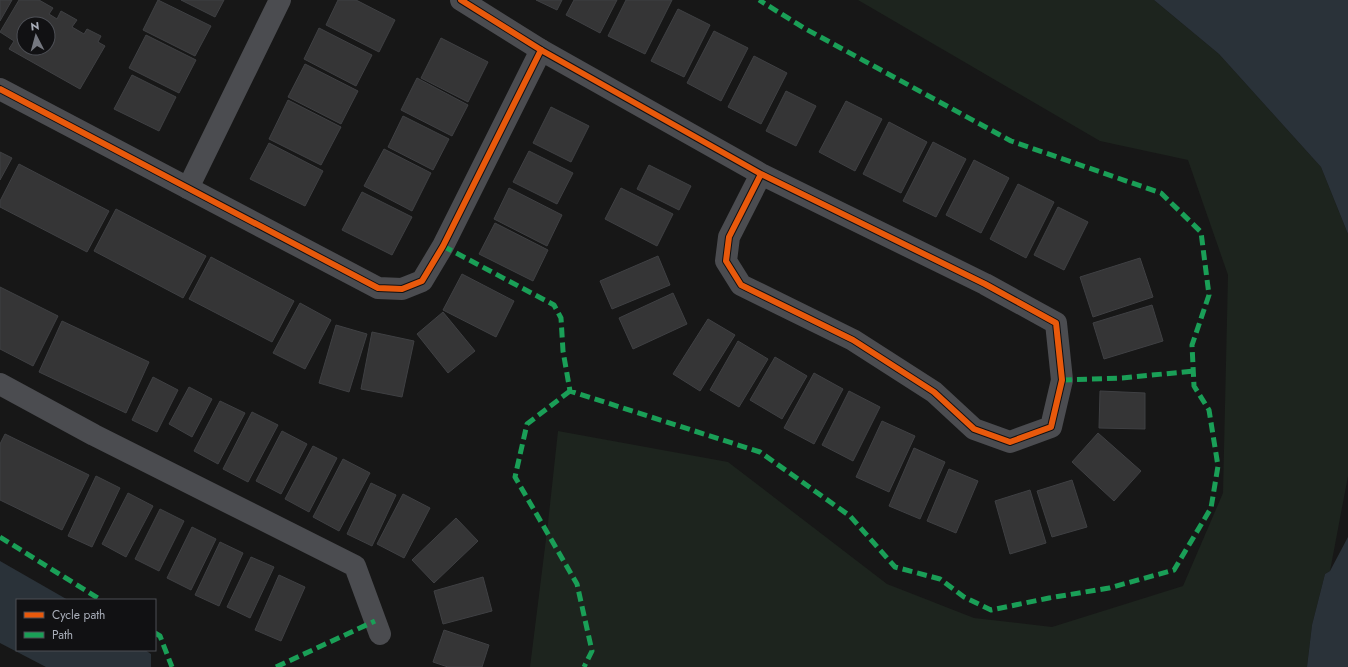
<svg xmlns="http://www.w3.org/2000/svg" width="1348" height="667" font-family="Jost,sans-serif">
  <style>
    .green { fill: #1d241e }
    .water { fill: #2a3239 }
    .building { fill: #353536; stroke: #3f4043; fill-rule: evenodd }
    .lines { fill: none; stroke-linecap: round; stroke-linejoin: round }
    .minor { stroke: #4b4c50; stroke-width: 22 }
    .quiet { stroke: #1a9f57; stroke-width: 5; stroke-dasharray: 10 5; stroke-linecap: butt }
    .cycleway-casing { stroke: #111113; stroke-width: 8 }
    .cycleway { stroke: #e8590c; stroke-width: 6 }
  </style>
  <rect width="100%" height="100%" fill="#171717"/>
  <!-- green -->
  <path class="green" d="M858 0H1154L1219 54 1321 167 1348 234V476L1330 571 1325 574 1312 625 1307 667H530L548 523 558 431 728 462 887 584 974 618 1052 627 1183 586 1223 493 1228 275 1188 160 1100 141Z"/>
  <!-- water -->
  <g class="water">
    <path d="M1154 0H1348V234L1321 167 1219 54Z"/>
    <path d="M1348 537V667H1307L1312 625 1325 574 1330 571Z"/>
    <path d="M0 561 68 600H17V650H145L151 654V667H46L0 643Z"/>
  </g>
  <!-- building -->
  <g class="building">
    <path d="M0 0H12L0 21Z"/>
    <path d="M19 0H39L53 8 49 14 57 19 61 11 77 20 72 27 84 34 87 29 101 36 98 42 105 46 80 89 9 49 14 41 0 32ZM24 24H48V48H24Z"/>
    <path d="M158 0 211 26 195 56 143 30Z"/>
    <path d="M181 0H224L215 17Z"/>
    <path d="M338 0H356L395 20 379 52 326 25Z"/>
    <path d="M536 0H562L557 10Z"/>
    <path d="M574 0H617L600 33 566 15Z"/>
    <path d="M626 0H672L645 54 608 36Z"/>
    <path d="M678 9 710 25 684 77 651 61Z"/>
    <path d="M319 28 372 55 356 86 304 59Z"/>
    <path d="M714 31 748 48 721 101 687 83Z"/>
    <path d="M146 35 196 60 179 93 129 68Z"/>
    <path d="M441 38 488 62 468 102 421 78Z"/>
    <path d="M754 56 787 73 761 124 728 107Z"/>
    <path d="M305 64 358 91 341 124 288 97Z"/>
    <path d="M132 75 176 97 159 131 114 109Z"/>
    <path d="M417 78 468 105 452 136 401 110Z"/>
    <path d="M786 91 816 106 796 146 766 131Z"/>
    <path d="M288 100 341 127 321 165 269 139Z"/>
    <path d="M846 101 882 119 855 171 819 152Z"/>
    <path d="M551 107 589 126 571 162 533 143Z"/>
    <path d="M403 116 449 139 433 170 388 147Z"/>
    <path d="M889 122 927 142 901 193 863 174Z"/>
    <path d="M933 142 966 159 936 217 903 201Z"/>
    <path d="M269 143 323 171 305 206 250 179Z"/>
    <path d="M384 149 431 173 412 211 364 186Z"/>
    <path d="M529 151 573 173 557 204 513 182Z"/>
    <path d="M0 152 12 158 0 180Z"/>
    <path d="M974 160 1009 178 981 233 946 215Z"/>
    <path d="M19 164 109 211 87 252 0 207V201Z"/>
    <path d="M649 165 691 186 679 210 637 189Z"/>
    <path d="M1018 184 1054 202 1026 258 990 239Z"/>
    <path d="M509 188 562 215 547 246 494 219Z"/>
    <path d="M621 188 673 214 657 246 605 219Z"/>
    <path d="M362 192 412 217 392 255 342 230Z"/>
    <path d="M1058 207 1088 222 1064 270 1034 255Z"/>
    <path d="M116 209 206 256 183 298 94 251Z"/>
    <path d="M495 223 548 250 533 281 479 254Z"/>
    <path d="M658 256 670 285 612 309 600 281Z"/>
    <path d="M211 257 294 301 272 342 189 299Z"/>
    <path d="M1140 258 1153 297 1093 317 1080 277Z"/>
    <path d="M462 274 514 301 496 337 443 310Z"/>
    <path d="M0 287 58 316 33 366 0 349Z"/>
    <path d="M673 293 687 324 633 349 619 318Z"/>
    <path d="M300 303 331 320 305 369 273 353Z"/>
    <path d="M1152 305 1163 341 1104 359 1093 323Z"/>
    <path d="M443 312 475 351 448 373 417 334Z"/>
    <path d="M708 319 735 335 700 391 673 374Z"/>
    <path d="M62 321 149 362 126 413 39 372Z"/>
    <path d="M336 325 367 334 349 392 319 383Z"/>
    <path d="M372 332 414 341 402 397 361 389Z"/>
    <path d="M738 341 768 359 739 407 710 390Z"/>
    <path d="M775 357 807 376 782 419 750 400Z"/>
    <path d="M814 373 843 389 814 444 784 428Z"/>
    <path d="M153 377 178 390 157 432 132 420Z"/>
    <path d="M189 387 212 399 192 437 169 424Z"/>
    <path d="M849 391 880 407 853 461 822 445Z"/>
    <path d="M1100 391 1145 393V429L1099 428Z"/>
    <path d="M220 401 245 413 218 464 194 451Z"/>
    <path d="M252 412 278 425 248 482 223 469Z"/>
    <path d="M882 421 915 436 889 492 856 477Z"/>
    <path d="M282 431 307 444 281 494 256 481Z"/>
    <path d="M1098 433 1141 471 1114 501 1072 462Z"/>
    <path d="M5 434 89 475 62 530 0 500V444Z"/>
    <path d="M313 446 337 458 309 512 285 499Z"/>
    <path d="M914 448 945 462 920 519 889 506Z"/>
    <path d="M343 459 370 473 339 531 313 517Z"/>
    <path d="M949 469 978 481 956 533 927 521Z"/>
    <path d="M96 476 120 488 92 547 68 536Z"/>
    <path d="M1072 480 1087 527 1052 537 1037 491Z"/>
    <path d="M371 483 396 495 372 546 347 534Z"/>
    <path d="M1030 490 1046 543 1010 554 995 501Z"/>
    <path d="M128 493 153 506 126 557 102 544Z"/>
    <path d="M403 494 430 508 404 558 377 544Z"/>
    <path d="M160 509 184 521 159 571 135 559Z"/>
    <path d="M456 518 478 541 434 583 412 560Z"/>
    <path d="M192 527 216 539 191 590 167 578Z"/>
    <path d="M220 542 243 553 219 606 195 595Z"/>
    <path d="M251 557 274 567 250 618 227 607Z"/>
    <path d="M279 575 305 587 281 641 255 630Z"/>
    <path d="M483 577 492 611 443 624 434 591Z"/>
    <path d="M444 630 489 645 482 667H448L433 662Z"/>
  </g>
  <g class="lines">
    <!-- minor -->
    <g class="minor">
      <path d="M461 0 541 50 761 174 985 284 1056 323 1062 380 1051 427 1010 442 974 429 934 392 853 340 741 285 726 261 729 237 761 174"/>
      <path d="M0 89 378 288 402 289 422 281 443 246 541 50"/>
      <path d="M188 188 280 0"/>
      <path d="M0 384 94 435 355 566 380 634"/>
    </g>
    <!-- quiet -->
    <g class="quiet">
      <path d="M443 246 554 305 561 318 563 351 570 391 760 452 850 516 895 567 940 579 964 597 991 610 1049 598 1109 588 1174 570 1211 508 1218 466 1209 410 1194 386 1192 345 1209 295 1201 232 1161 193 1011 141 804 28 759 0"/>
      <path d="M1062 380 1122 378 1194 371"/>
      <path d="M570 391 527 424 515 477 577 584 592 651 584 667"/>
      <path d="M0 537 101 600"/>
      <path d="M155 633 160 636 172 667"/>
      <path d="M276 667 375 621"/>
    </g>
    <!-- cycleway casing -->
    <g class="cycleway-casing">
      <g id="cycleway">
        <path d="M461 0 541 50 761 174 985 284 1056 323 1062 380 1051 427 1010 442 974 429 934 392 853 340 741 285 726 261 729 237 761 174"/>
        <path d="M0 89 378 288 402 289 422 281 443 246 541 50"/>
      </g>
    </g>
    <!-- cycleway -->
    <use href="#cycleway" class="cycleway"/>
  </g>
  <!-- legend -->
  <rect x="16" y="599" width="140" height="52" fill="#111113" stroke="#4d4f55"/>
  <rect x="24" y="612" width="20" height="6" fill="#e8590c" stroke="#4d4f55"/>
  <text x="52" y="619" font-size="12" fill="#a8adb8">Cycle path</text>
  <rect x="24" y="632" width="20" height="6" fill="#1a9f57" stroke="#4d4f55"/>
  <text x="52" y="639" font-size="12" fill="#a8adb8">Path</text>
  <!-- north arrow -->
  <g transform="translate(36 36) rotate(354)"><circle r="19" fill="#111113" stroke="#4d4f55"/>
  <path d="M0-3L7 15L0 10L-7 15Z" fill="#757880"/>
  <text y="-6" font-size="11" font-weight="bold" text-anchor="middle" fill="#a8adb8">N</text>
  </g>
</svg>
